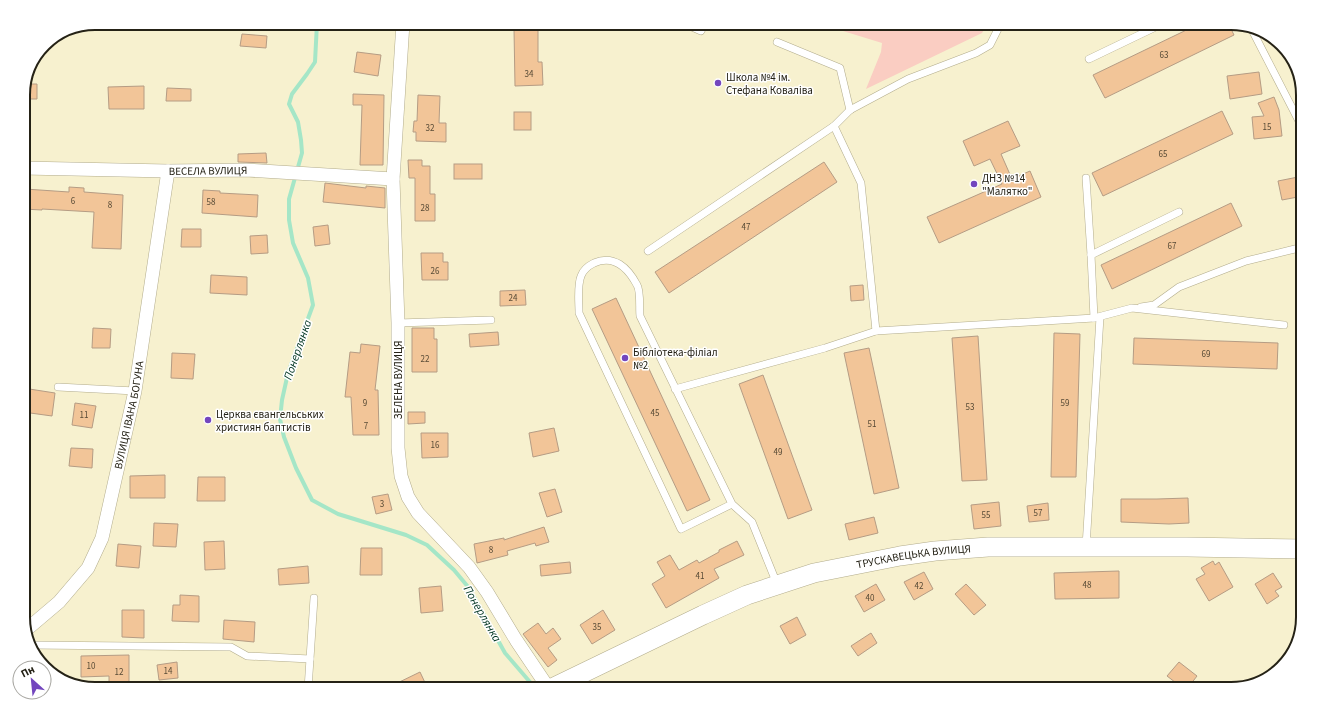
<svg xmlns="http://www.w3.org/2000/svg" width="1326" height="712" font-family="'Source Sans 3',sans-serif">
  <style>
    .green { fill: #facdc2 }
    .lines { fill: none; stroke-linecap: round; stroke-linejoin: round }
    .stream { stroke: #a5e6c7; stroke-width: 4 }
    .building { fill: #f2c598; stroke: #b59c84 }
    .service-casing { stroke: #b2ac8c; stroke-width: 8 }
    .minor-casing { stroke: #b2ac8c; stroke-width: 14 }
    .secondary-casing { stroke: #b2ac8c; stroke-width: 20 }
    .service { stroke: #fff; stroke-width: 7 }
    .minor { stroke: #fff; stroke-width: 13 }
    .secondary { stroke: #fff; stroke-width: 19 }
    .poi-dot { fill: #7346be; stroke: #fff; stroke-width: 1.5 }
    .labels { text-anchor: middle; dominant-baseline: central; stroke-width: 3; stroke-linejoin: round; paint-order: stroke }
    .number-label { font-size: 9px; fill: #584b36 }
    .poi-label { font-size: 11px; fill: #252216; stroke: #fff; text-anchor: start }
    .street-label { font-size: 11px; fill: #252216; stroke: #fff }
    .water-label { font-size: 12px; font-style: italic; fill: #003522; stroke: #fff }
    .rim { fill: none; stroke: #252216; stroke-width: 2 }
  </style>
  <rect width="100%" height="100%" fill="#f7f1cf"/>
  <!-- green -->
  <path class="green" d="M844 23H988L982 33 866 89 881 52 882 43 843 31Z"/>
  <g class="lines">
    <!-- stream -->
    <path class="stream" d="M317 23 315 62 307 74 292 94 289 104 298 122 301 140 302 153 289 199V220L293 243 308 278 313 305 288 373 282 400 280 419 284 437 296 468 312 500 338 514 406 535 427 545 454 570 469 588 505 653 536 689"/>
  </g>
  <!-- building -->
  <g class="building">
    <path d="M1201 23H1228L1234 35 1105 98 1093 75Z"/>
    <path d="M514 29H538V62H542L543 85 515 86Z"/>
    <path d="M242 34 267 36 266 48 240 46Z"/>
    <path d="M357 52 381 55 378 76 354 72Z"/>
    <path d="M1259 72 1262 94 1230 99 1227 76Z"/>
    <path d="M26 84H37V99H23V91Z"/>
    <path d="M144 86V109H109L108 87Z"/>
    <path d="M167 88 191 89V101H166Z"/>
    <path d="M353 94 384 95 383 165H360L362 105H353Z"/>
    <path d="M418 95 440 96 439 123H446V142L416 141V132H413L414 121H417Z"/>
    <path d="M1274 97 1279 110 1282 136 1254 139 1252 117 1264 116 1258 103Z"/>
    <path d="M1222 111 1233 134 1103 196 1092 173Z"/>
    <rect x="514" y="112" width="17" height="18"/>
    <path d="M1008 121 1020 146 1001 154 1012 179 1030 171 1041 197 939 243 927 217 1002 184 990 159 974 166 963 141Z"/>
    <path d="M266 153 267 163 238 162V154Z"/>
    <path d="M408 160H422V166H430V194H435V221H415V178H409Z"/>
    <path d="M824 162 837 182 669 293 655 272Z"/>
    <rect x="454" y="164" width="28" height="15"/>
    <path d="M1303 176V196L1282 200 1278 181Z"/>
    <path d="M325 183 366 188V186L385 188V208L323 202Z"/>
    <path d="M69 187 84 188V192L123 195 121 249 92 248 94 212 42 209V210L23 209 25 189 69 192Z"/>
    <path d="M203 190 220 191V193L258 195 257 217 202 213Z"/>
    <path d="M1231 203 1242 226 1112 289 1101 265Z"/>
    <path d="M328 225 330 244 315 246 313 227Z"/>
    <path d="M182 229H201V247H181Z"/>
    <path d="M267 235 268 253 251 254 250 236Z"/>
    <path d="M421 253H443V262H448V280H422Z"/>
    <path d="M211 275 247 277V295L210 293Z"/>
    <path d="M863 285 864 300 851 301 850 286Z"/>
    <path d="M525 290 526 305 500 306V291Z"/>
    <path d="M616 298 710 500 687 511 592 309Z"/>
    <path d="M93 328 111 329 110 348H92Z"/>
    <path d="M412 328H434V339H437V372H412Z"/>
    <path d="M498 332 499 345 470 347 469 334Z"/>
    <path d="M1054 333 1080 334 1076 477H1051Z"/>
    <path d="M978 336 987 480 962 481 952 338Z"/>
    <path d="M1134 338 1278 343 1277 369 1133 364Z"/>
    <path d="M361 344 380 346 375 390H378L379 435H353L351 397H345L350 352 360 353Z"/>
    <path d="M869 348 899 488 874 494 844 353Z"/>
    <path d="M172 353 195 354 193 379 171 378Z"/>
    <path d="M763 375 812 510 788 519 739 384Z"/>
    <path d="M23 388 55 393 52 416 23 412Z"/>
    <path d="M75 403 96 406 92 428 72 425Z"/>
    <path d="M408 412H425V423L408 424Z"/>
    <path d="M554 428 559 451 533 457 529 433Z"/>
    <path d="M421 433H448V457L422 458Z"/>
    <path d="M71 448 93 449 92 468 69 466Z"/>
    <path d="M165 475V498H130V476Z"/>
    <path d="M198 477H225V501H197Z"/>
    <path d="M555 489 562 512 547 517 539 493Z"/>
    <path d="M388 494 392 510 376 514 372 497Z"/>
    <path d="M1188 498 1189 523 1169 524 1121 522V499H1157Z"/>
    <path d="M999 502 1001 526 974 529 971 505Z"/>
    <path d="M1048 503 1049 520 1029 522 1027 506Z"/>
    <path d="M874 517 878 533 849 540 845 524Z"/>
    <path d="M154 523 178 524 176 547 153 546Z"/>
    <path d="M544 527 549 542 536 546 535 543 507 551 508 555 477 563 474 544 504 538V540Z"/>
    <path d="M224 541 225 569 205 570 204 542Z"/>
    <path d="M737 541 744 555 714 569 719 578 666 608 652 584 665 576 657 562 670 555 679 570 697 560 699 563 719 552V550Z"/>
    <path d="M118 544 141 546 139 568 116 566Z"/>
    <path d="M361 548H382V575H360Z"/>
    <path d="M1213 561 1215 565 1219 562 1233 587 1209 601 1196 579 1205 574 1201 568Z"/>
    <path d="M570 562 571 573 541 576 540 565Z"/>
    <path d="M308 566 309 583 279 585 278 569Z"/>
    <path d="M1119 571V598L1055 599 1054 573Z"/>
    <path d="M924 572 933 589 914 600 904 582Z"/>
    <path d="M1273 573 1282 587 1275 591 1279 596 1267 604 1255 584Z"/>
    <path d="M876 584 885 600 864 612 855 596Z"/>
    <path d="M966 584 986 605 974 615 955 594Z"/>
    <path d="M441 586 443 611 421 613 419 588Z"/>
    <path d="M180 595 199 596V622L172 621 173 605H180Z"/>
    <path d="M122 610H144V638L122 637Z"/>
    <path d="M603 610 615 630 592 644 580 625Z"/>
    <path d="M797 617 806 635 790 644 780 626Z"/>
    <path d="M224 620 255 622 254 642 223 639Z"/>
    <path d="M538 623 546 634 553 628 561 639 548 648 557 660 548 667 523 634Z"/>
    <path d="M871 633 877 643 858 656 851 646Z"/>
    <path d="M129 655V686H109V676L81 677V656Z"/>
    <path d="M177 662 178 678 159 680 157 665Z"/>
    <path d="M1179 662 1197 676 1187 689H1184L1167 676Z"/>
    <path d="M420 672 428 689H385Z"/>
  </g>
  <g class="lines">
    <!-- service casing -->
    <g class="service-casing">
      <g id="service">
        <path d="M216 23V26"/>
        <path d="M683 23 701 31 705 23"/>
        <path d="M1251 28 1303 129"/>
        <path d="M777 42 840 68 850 110"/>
        <path d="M1089 59 1164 23"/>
        <path d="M834 126 861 183 876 331"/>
        <path d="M1086 178 1091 255 1094 318"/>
        <path d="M648 251 834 126 850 110 908 79 976 53 990 45 1001 23"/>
        <path d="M1091 255 1179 212"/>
        <path d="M1141 307 1154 305 1179 287 1246 261 1303 247"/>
        <path d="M398 323 491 320"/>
        <path d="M58 387 135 391"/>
        <path d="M675 389 825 348 876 331 1094 318 1132 308 1284 325"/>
        <path d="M732 504 681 529 579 313C579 302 577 286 581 276 583 270 588 266 594 263 614 254 628 268 637 285 641 291 639 309 640 316L732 504 752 522 777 584"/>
        <path d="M1086 547 1100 317"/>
        <path d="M31 645 231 647 247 656 310 659"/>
        <path d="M308 689 314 598"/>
      </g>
    </g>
    <!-- minor casing -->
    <g class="minor-casing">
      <g id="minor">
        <path d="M403 23 393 179 398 323V448L401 476 408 497 418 513 469 567 487 592 516 640 549 689"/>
        <path id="s1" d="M23 168 168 171 246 170 393 179"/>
        <path id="s2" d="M26 630 59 602 88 568 102 538 135 391 168 171"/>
      </g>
    </g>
    <!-- secondary casing -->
    <g class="secondary-casing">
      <g id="secondary">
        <path id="s3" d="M550 689 703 615 747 595 814 573 900 556 935 551 988 547H1187L1303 549"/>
      </g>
    </g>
    <!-- service -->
    <use href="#service" class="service"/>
    <!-- minor -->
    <use href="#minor" class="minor"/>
    <!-- secondary -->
    <use href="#secondary" class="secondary"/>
  </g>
  <!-- markers -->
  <g class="poi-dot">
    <circle cx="718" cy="83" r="4"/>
    <circle cx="974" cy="184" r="4"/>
    <circle cx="625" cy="358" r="4"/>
    <circle cx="208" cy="420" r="4"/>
  </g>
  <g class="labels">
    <!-- number labels -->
    <g class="number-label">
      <text x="1164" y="55">63</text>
      <text x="529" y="74">34</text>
      <text x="1267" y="127">15</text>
      <text x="430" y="128">32</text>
      <text x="1163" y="154">65</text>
      <text x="73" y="201">6</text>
      <text x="211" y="202">58</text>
      <text x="110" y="205">8</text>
      <text x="425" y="208">28</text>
      <text x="746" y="227">47</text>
      <text x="1172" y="246">67</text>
      <text x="435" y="271">26</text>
      <text x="513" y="298">24</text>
      <text x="1206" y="354">69</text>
      <text x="425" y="359">22</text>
      <text x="365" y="403">9</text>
      <text x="1065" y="403">59</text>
      <text x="970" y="407">53</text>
      <text x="655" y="413">45</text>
      <text x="84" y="415">11</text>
      <text x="872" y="424">51</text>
      <text x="366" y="426">7</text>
      <text x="435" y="445">16</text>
      <text x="778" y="452">49</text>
      <text x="382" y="504">3</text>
      <text x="1038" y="513">57</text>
      <text x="986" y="515">55</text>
      <text x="491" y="550">8</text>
      <text x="700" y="576">41</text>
      <text x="1087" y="585">48</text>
      <text x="919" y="586">42</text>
      <text x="870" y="598">40</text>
      <text x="597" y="627">35</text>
      <text x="91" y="666">10</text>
      <text x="168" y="671">14</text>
      <text x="119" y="672">12</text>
    </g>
    <!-- poi labels -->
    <g class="poi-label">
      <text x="726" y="77">Школа №4 ім.<tspan x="726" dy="13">Стефана Коваліва</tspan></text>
      <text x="982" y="178">ДНЗ №14<tspan x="982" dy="13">"Малятко"</tspan></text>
      <text x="633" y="352">Бібліотека-філіал<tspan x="633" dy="13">№2</tspan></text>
      <text x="216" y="414">Церква євангельських<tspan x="216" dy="13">християн баптистів</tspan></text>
    </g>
    <!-- street labels -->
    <g class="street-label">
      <text stroke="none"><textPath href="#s1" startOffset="185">ВЕСЕЛА ВУЛИЦЯ</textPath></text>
      <text transform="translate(398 380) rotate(-90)">ЗЕЛЕНА ВУЛИЦЯ</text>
      <text stroke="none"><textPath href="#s2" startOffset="247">ВУЛИЦЯ ІВАНА БОГУНА</textPath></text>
      <text stroke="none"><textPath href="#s3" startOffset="390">ТРУСКАВЕЦЬКА ВУЛИЦЯ</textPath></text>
    </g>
    <!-- water labels -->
    <g class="water-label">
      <text transform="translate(298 350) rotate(-71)">Понерлянка</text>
      <text transform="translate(482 614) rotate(60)">Понерлянка</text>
    </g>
  </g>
  <!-- crop -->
  <path d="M0 0H1326V712H0ZM95 30H1231A65 65 0 0 1 1296 95V617A65 65 0 0 1 1231 682H95A65 65 0 0 1 30 617V95A65 65 0 0 1 95 30Z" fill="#fff" fill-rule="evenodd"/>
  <path class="rim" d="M95 30H1231A65 65 0 0 1 1296 95V617A65 65 0 0 1 1231 682H95A65 65 0 0 1 30 617V95A65 65 0 0 1 95 30Z"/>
  <!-- north arrow -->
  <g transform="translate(32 680) rotate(333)"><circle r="19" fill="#ffffff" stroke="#a8a7a2"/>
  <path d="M0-3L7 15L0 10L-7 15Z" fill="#7346be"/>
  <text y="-6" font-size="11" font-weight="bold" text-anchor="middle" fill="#252216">Пн</text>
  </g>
</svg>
